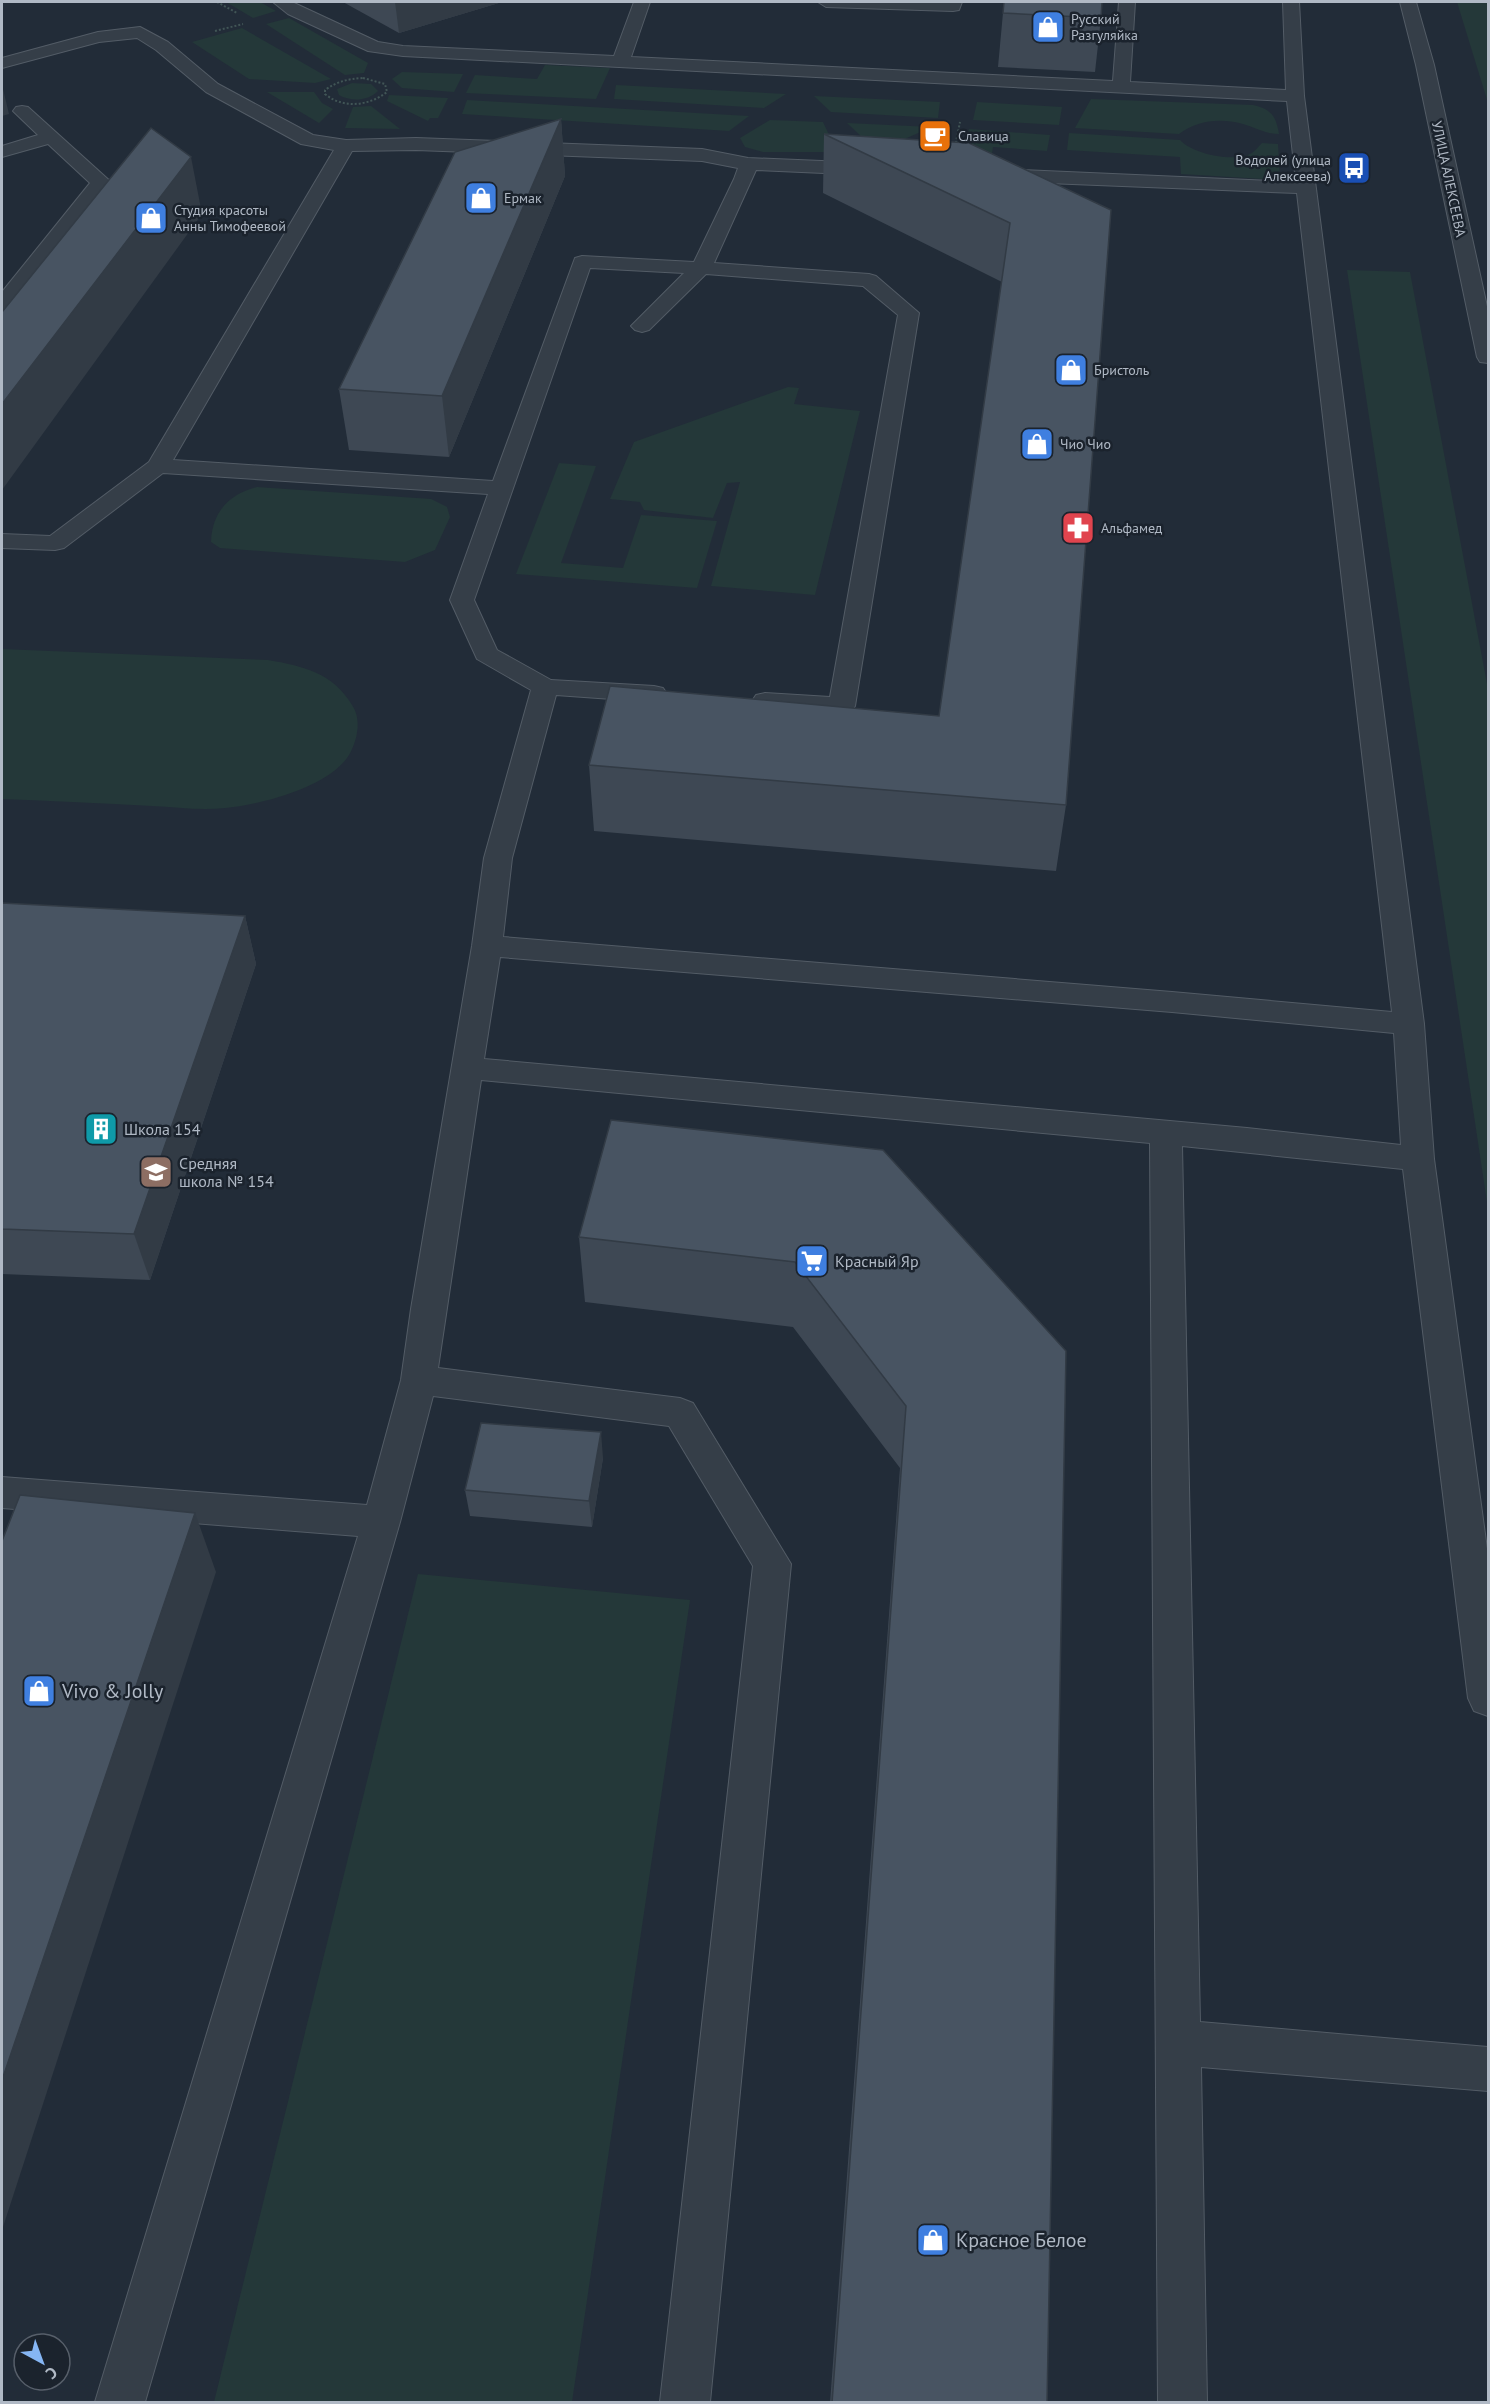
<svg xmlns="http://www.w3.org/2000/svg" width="1490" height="2404" font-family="'PT Sans',sans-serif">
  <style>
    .green { fill: #243839 }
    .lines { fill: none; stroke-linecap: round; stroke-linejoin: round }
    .service-casing { stroke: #535c66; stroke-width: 2 }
    .tertiary-casing { stroke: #535c66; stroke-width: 2 }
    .path { stroke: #415556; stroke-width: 2; stroke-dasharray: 2 2; stroke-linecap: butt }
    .service { fill: #353e48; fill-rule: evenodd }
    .tertiary { fill: #353e48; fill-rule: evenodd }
    .wall { fill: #3e4854 }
    .shaded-wall { fill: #323b45 }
    .building { fill: #485462; stroke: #323b45; stroke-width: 1.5 }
    .labels { text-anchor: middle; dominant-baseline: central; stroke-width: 5; stroke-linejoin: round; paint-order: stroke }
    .far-poi-label { font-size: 14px; fill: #b0b9c5; stroke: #1b232d; text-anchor: start }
    .far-street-label { font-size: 14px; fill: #b0b9c5; stroke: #1b232d }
    .poi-label { font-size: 16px; fill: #b0b9c5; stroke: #1b232d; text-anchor: start }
    .near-poi-label { font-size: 20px; fill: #b0b9c5; stroke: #1b232d; text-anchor: start }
  </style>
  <rect width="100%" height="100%" fill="#222c38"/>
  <!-- green -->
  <g class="green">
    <path d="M226 2H260L276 11 253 18Z"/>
    <path d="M1457 2H1488V103Z"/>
    <path d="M289 18 368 63 364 73 345 75 266 24Z"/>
    <path d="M242 28 331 79 315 83 249 79 192 42Z"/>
    <path d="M545 65 610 68 596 99 466 93 475 75 537 79Z"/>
    <path d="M402 72 463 74 454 92 402 88 392 79Z"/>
    <path d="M352 83 371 84 378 91C368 101 351 102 339 95L337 89Z"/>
    <path d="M616 85 786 94 764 108 614 99Z"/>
    <path d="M267 92H314L322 103 333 109 319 123Z"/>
    <path d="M389 95 448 98 438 118H430L428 121 387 101Z"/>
    <path d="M814 96 940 102 938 118 831 112Z"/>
    <path d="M1091 99 1253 105C1271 109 1276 116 1279 134 1266 134 1256 128 1243 124 1220 118 1198 120 1179 134L1075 128Z"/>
    <path d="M467 100 749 116 729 131 462 114Z"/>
    <path d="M977 102 1062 107 1059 125 973 120Z"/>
    <path d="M371 106 400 129 345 128 353 107Z"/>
    <path d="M770 120 823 122 837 152H763L745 147 740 138Z"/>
    <path d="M847 123 932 127 877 151Z"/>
    <path d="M969 129 1050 135 1047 151 993 147 991 160 962 158Z"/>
    <path d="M1069 133 1180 140C1192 154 1235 163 1252 153 1255 151 1259 146 1262 143L1278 144 1280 180 1181 174 1180 157 1067 150Z"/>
    <path d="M1347 270 1410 272 1488 689V1209Z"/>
    <path d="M788 387 799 388 794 404 860 411 815 595 711 586 740 482 727 483 713 518 644 510 640 502 610 499 634 442Z"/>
    <path d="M559 463 596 466 561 563 623 568 641 515 717 521 697 588 516 574Z"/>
    <path d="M257 487 431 499 447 507 450 517 435 550 405 562 220 548 211 542C212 512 229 494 257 487Z"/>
    <path d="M2 649 268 660C303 666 333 673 352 705 361 718 358 736 352 749 338 785 261 805 225 808 201 811 176 807 152 806 102 803 52 801 2 799Z"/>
    <path d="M418 1574 690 1600 572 2402H214Z"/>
  </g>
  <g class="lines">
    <!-- service casing -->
    <g class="service-casing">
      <g id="service">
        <path d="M273 2H292L378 42 403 46 614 56 634 2H650L631 57 1113 81 1119 2H1135L1130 82 1286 90 1283 2H1299L1304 96 1424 1024 1434 1159 1488 1556V1716L1474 1711 1468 1698 1403 1169 1182 1146 1200 2022 1488 2047V2091L1201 2067 1207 2402H1158L1150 1143 481 1080 438 1368 680 1398 693 1403 791 1564 710 2402H660L753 1566 669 1426 433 1396 400 1522 145 2402H95L358 1536 2 1508V1477L367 1505 401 1380 411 1309 472 946 484 858 531 690 477 659 450 600 488 494 163 473 64 548 55 550 2 548V534L50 536 149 462 334 150 301 144 206 92 156 50 137 38 99 42 2 68V58L98 32 140 27 168 42 218 84 313 135 346 140 416 138 702 149 748 158 869 163 876 165 878 169 876 173 869 175 756 170 714 263 869 274 876 276 919 313 855 706 851 712 842 714 765 709 756 707 752 701 756 695 765 693 830 697 898 315 863 286 706 274 649 330 642 332 635 330 631 326 684 273 590 268 474 600 497 650 551 680 654 686 663 688 667 694 663 700 654 702 556 695 512 858 503 937 1172 992 1392 1012 1297 193 996 181 989 179 986 175 989 171 996 169 1296 182 1287 101 403 56 368 51 288 14ZM416 150 702 161 738 168 734 179 694 262 582 256 575 258 493 481 173 460 352 151ZM500 957 1172 1012 1394 1033 1401 1145 1247 1128 484 1059Z"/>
        <path d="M818 2H962L959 10 953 11 826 7Z"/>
        <path d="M22 106 28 107 111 182 9 309 2 311V292L90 183 48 144 2 157V146L38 135 13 111 16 107Z"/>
      </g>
    </g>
    <!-- tertiary casing -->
    <g class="tertiary-casing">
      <path id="tertiary" d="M1400 2H1416L1434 65 1488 311V363L1480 362 1477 357 1416 65Z"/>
    </g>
    <!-- path -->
    <g class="path">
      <path d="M217 2 237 13"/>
      <path d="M215 31 243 24"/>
      <path d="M363 78 385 84 387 92C369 106 343 109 325 94V90C338 81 348 79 363 78Z"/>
      <path d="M955 147 960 122"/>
    </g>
    <!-- service -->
    <use href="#service" class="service"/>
    <!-- tertiary -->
    <use href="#tertiary" class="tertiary"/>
  </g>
  <!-- wall -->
  <g class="wall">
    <path d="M343 2H502L399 33Z"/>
    <path d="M1004 2 1101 18 1095 72 998 67Z"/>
    <path d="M561 119 565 176 449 457 349 450 339 389Z"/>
    <path d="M824 134 1111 210 1066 805 1056 871 594 831 589 765 939 716 1002 282 823 193Z"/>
    <path d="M2 903 245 916 256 964 150 1280 2 1274Z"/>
    <path d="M883 1150 1047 2403H830L900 1468 793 1327 585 1302 579 1237Z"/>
    <path d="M603 1458 592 1527 470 1516 465 1490Z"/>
  </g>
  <!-- shaded-wall -->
  <g class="shaded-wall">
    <path d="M395 2H502L399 33Z"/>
    <path d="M2 85 9 114 2 116Z"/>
    <path d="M561 119 565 176 449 457 442 396Z"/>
    <path d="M191 157 202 214 2 490V404Z"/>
    <path d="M245 916 256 964 150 1280 134 1234Z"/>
    <path d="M601 1432 603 1458 592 1527 589 1501Z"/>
    <path d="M195 1513 216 1572 2 2230V2080Z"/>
  </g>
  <!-- building -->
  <g class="building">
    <path d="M1004 2H1102L1101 18 1003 13Z"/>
    <path d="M561 119 442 396 339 389 455 152Z"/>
    <path d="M151 128 191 157 2 404V312Z"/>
    <path d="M824 134 969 143 1111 210 1066 805 589 765 610 686 939 716 1010 223Z"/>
    <path d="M2 903 245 916 134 1234 2 1229Z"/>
    <path d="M611 1120 883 1150 1066 1351 1047 2403H832L906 1406 795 1262 579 1237Z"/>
    <path d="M481 1423 601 1432 589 1501 465 1490Z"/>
    <path d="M20 1495 195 1513 2 2080V1541Z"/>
  </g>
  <!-- icons -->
  <defs>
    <g id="shop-square" transform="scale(1.725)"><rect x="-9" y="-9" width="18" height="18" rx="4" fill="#3f7fe0" stroke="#1b232d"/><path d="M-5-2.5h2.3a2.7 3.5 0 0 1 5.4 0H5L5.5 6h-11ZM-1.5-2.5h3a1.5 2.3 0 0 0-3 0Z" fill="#fff"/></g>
    <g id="cafe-square" transform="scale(1.725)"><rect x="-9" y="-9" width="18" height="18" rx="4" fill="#e8710a" stroke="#1b232d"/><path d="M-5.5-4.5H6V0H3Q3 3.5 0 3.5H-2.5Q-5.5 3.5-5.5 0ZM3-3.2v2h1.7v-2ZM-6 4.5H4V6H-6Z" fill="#fff"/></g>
    <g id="bus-square" transform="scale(1.725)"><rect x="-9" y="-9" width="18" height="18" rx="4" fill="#1a4fb4" stroke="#1b232d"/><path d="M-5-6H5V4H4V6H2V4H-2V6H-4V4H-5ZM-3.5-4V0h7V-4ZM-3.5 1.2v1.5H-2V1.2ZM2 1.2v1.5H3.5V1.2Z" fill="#fff"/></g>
    <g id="pharmacy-square" transform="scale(1.725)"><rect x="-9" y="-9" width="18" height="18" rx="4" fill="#e0444e" stroke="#1b232d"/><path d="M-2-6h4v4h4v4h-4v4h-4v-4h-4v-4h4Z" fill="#fff"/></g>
    <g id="building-square" transform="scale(1.725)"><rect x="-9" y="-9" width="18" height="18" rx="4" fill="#0f9aa8" stroke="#1b232d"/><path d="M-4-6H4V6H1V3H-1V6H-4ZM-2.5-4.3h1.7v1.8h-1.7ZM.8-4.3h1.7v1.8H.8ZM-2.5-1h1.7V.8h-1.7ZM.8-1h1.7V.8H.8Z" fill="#fff"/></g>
    <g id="school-square" transform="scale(1.725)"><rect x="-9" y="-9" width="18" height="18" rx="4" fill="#8d6e63" stroke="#1b232d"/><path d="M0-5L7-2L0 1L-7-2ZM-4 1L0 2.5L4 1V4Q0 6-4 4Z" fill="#fff"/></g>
    <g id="supermarket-square" transform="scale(1.725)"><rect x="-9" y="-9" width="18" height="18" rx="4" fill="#3f7fe0" stroke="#1b232d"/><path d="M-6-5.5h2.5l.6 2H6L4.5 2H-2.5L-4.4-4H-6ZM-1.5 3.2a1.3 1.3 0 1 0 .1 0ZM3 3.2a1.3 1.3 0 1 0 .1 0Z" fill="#fff"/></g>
  </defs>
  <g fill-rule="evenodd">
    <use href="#shop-square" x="1048" y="27"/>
    <use href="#cafe-square" x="935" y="136"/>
    <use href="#bus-square" x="1354" y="168"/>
    <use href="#shop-square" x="481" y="198"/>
    <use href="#shop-square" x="151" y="218"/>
    <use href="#shop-square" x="1071" y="370"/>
    <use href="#shop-square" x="1037" y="444"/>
    <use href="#pharmacy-square" x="1078" y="528"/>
    <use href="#building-square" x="101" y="1129"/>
    <use href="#school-square" x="156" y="1172"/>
    <use href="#supermarket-square" x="812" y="1261"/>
    <use href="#shop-square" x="39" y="1691"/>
    <use href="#shop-square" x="933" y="2240"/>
  </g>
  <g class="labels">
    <!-- far-poi labels -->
    <g class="far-poi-label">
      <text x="1071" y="19">Русский<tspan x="1071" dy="16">Разгуляйка</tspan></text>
      <text x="958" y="136">Славица</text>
      <text x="1331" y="160" text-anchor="end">Водолей (улица<tspan x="1331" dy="16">Алексеева)</tspan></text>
      <text x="504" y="198">Ермак</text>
      <text x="174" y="210">Студия красоты<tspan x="174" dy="16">Анны Тимофеевой</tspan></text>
      <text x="1094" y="370">Бристоль</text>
      <text x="1060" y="444">Чио Чио</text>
      <text x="1101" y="528">Альфамед</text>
    </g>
    <!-- far-street labels -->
    <g class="far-street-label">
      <text transform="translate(1449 179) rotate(78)">УЛИЦА АЛЕКСЕЕВА</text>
    </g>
    <!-- poi labels -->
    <g class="poi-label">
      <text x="124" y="1129">Школа 154</text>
      <text x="179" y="1163">Средняя<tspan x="179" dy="18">школа № 154</tspan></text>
      <text x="835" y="1261">Красный Яр</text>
    </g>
    <!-- near-poi labels -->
    <g class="near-poi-label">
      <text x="62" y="1691">Vivo &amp; Jolly</text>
      <text x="956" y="2240">Красное Белое</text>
    </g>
  </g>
  <!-- border -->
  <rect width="1490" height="2404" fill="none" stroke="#b0b9c5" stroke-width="6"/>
  <!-- north arrow -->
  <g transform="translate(42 2362) rotate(139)"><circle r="28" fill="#1b232d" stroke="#575f6a" stroke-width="1.5"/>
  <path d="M0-4.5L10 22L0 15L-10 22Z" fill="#86b6f4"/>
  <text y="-9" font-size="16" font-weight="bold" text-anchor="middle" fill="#b0b9c5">С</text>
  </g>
</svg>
